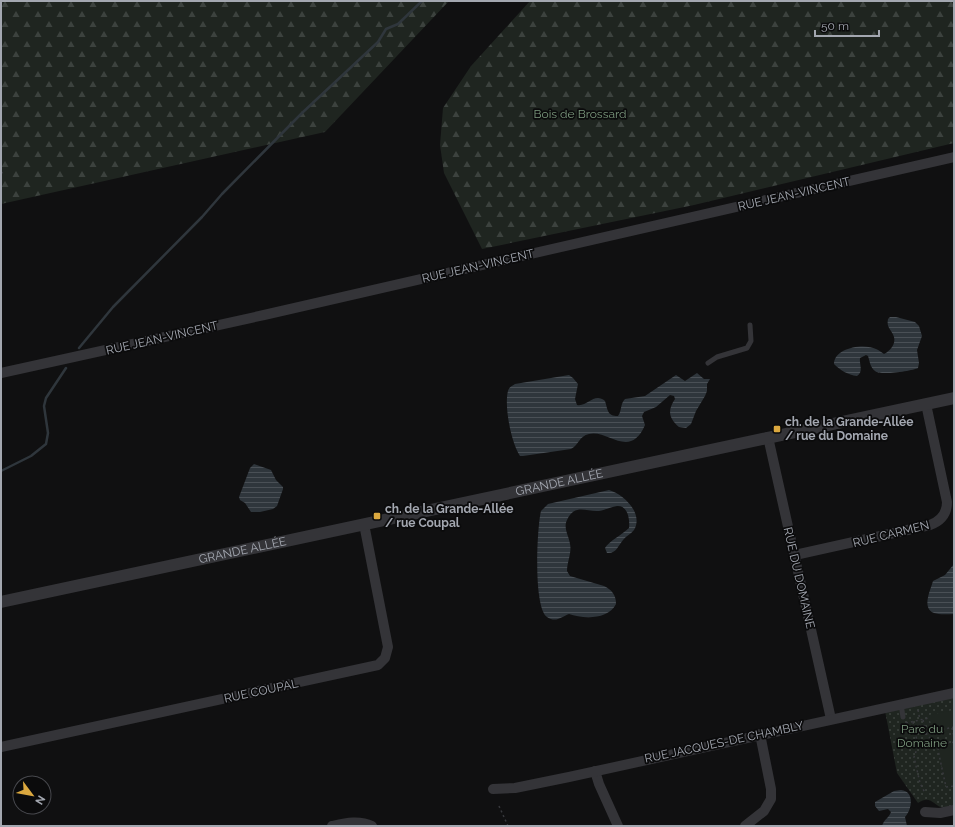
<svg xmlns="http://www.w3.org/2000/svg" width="955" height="827" font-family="Raleway,sans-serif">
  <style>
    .forest { fill: url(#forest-firs) }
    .park { fill: url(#park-dots) }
    .pitch { fill: #1f2520 }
    .water { fill: url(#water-rules) }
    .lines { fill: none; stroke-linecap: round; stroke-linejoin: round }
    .stream { stroke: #2f363c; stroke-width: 2.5 }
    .path { stroke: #38393d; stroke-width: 1.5; stroke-dasharray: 2 3; stroke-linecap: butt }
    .service { stroke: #343438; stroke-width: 5 }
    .minor { stroke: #343438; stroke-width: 10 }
    .tertiary { stroke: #343438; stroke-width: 12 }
    .poi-dot { fill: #dba83f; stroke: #0b0b0c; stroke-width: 1.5 }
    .labels { text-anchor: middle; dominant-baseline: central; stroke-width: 3.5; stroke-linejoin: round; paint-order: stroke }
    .park-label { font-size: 12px; fill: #7c997e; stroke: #0b0b0c }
    .street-label { font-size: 12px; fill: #a3a7b0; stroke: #0b0b0c }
    .poi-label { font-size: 12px; font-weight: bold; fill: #a3a7b0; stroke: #0b0b0c; text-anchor: start }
  </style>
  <defs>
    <pattern id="forest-firs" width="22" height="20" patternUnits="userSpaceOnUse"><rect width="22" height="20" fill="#1f2520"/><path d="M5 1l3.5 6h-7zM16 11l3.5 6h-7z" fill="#3c423e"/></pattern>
    <pattern id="park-dots" width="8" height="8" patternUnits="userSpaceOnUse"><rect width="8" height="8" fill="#1f2520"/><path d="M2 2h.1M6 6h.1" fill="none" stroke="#3c423e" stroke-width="1.8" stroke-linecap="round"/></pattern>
    <pattern id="water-rules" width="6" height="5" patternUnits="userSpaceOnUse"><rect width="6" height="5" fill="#2f363c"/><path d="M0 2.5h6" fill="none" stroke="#4a5056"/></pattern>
  </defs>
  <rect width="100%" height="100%" fill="#101011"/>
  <!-- forest -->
  <g class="forest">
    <path d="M1 1H449L325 132 1 204Z"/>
    <path d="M530 1H954V143L694 205 482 249 444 173 440 145 443 108 471 66Z"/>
  </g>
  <!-- park -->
  <path class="park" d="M954 697V806C951 807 947 808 944 808 933 806 931 794 918 803L897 773 885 711Z"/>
  <!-- pitch -->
  <g class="pitch">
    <path d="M954 710V730L933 735 929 715Z"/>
    <path d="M954 746V786L946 787 938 750Z"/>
  </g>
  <!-- water -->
  <g class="water">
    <path d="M890 317H896L915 322 919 326 922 336 917 350 919 363 918 368C912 371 880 376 875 371 870 367 870 362 868 356L866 355 860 358C859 364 864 372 857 376 848 375 840 370 834 364 834 347 865 343 876 349 879 350 881 352 884 354 890 351 896 344 894 337 892 330 886 328 888 319Z"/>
    <path d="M697 373 704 379H710L707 384V391L705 396 696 411 691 424 686 428 679 427C669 418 667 411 675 399L674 396 670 395 656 407 644 412 642 416 645 425C630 460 608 429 589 434 579 436 579 445 571 449L523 456H520C511 442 504 406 508 391 509 387 512 386 515 384L569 375 573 378 578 384 575 399 577 405C588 407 594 392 605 401 608 410 607 416 618 416 622 411 620 404 625 399L645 396 676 375 685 381Z"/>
    <path d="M254 464 271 470 276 480 283 487V489L277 506 273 509 260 512H251L245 503 240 500 239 497 250 468Z"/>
    <path d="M609 490C623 494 644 513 634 530 631 534 626 536 623 540 618 546 616 554 607 553L605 548C608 542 623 534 629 528 630 520 628 505 617 506 611 507 605 510 599 511 586 512 575 503 567 520 563 528 569 536 570 544 572 552 567 562 567 571L570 576 604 586C612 590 616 595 616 604 608 620 583 619 569 614 561 617 556 623 547 617 533 607 537 527 541 511L548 504Z"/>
    <path d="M954 564V614C948 614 940 615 934 613 921 608 931 589 933 581L945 575Z"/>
    <path d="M901 790C915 791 912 810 905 817L907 826H882C884 819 889 818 891 812L888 809 879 811 875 806V802L894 791Z"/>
  </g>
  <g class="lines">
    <!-- stream -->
    <g class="stream">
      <path d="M79 348 113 307 202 217 222 194 302 113 378 42 386 29 398 24 422 1"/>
      <path d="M1 471 31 456 46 444 48 433 44 406 46 398 66 368"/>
    </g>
    <!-- path -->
    <g class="path">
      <path d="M1 173 6 172"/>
      <path d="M918 710 920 720"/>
      <path d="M923 720 926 733 954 727"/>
      <path d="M913 722 918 746 914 757 920 783 925 793"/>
      <path d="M906 723 929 718"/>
      <path d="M952 728 954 736"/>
      <path d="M926 733C933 744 942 745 954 742"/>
      <path d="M939 743 938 750 946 787 954 786"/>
      <path d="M499 806 508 826"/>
    </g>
    <!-- service -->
    <g class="service">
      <path d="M708 363 717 357 747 348 751 341 750 325"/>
      <path d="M901 704 903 717"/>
    </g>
    <!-- minor -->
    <g class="minor">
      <path d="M1 373 264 315 954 157"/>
      <path d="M768 437 831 719"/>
      <path d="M795 555 930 525C941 521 947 514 947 502L926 404"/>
      <path d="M1 747 378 665 385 658 388 647 364 524"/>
      <path d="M595 771 599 784 618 826"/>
      <path d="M493 789 515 788 569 777 954 693"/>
      <path d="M925 812 940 813 954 810"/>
      <path d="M332 826C346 823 359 820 372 826"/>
      <path d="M745 826 764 811 771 799V789L760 734"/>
    </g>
    <!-- tertiary -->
    <path class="tertiary" id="s1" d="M1 602 954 398"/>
  </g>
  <!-- markers -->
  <g class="poi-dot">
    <rect x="773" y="425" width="8" height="8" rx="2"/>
    <rect x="373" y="512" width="8" height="8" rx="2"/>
  </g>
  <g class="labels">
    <!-- park labels -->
    <g class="park-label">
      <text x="580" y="114">Bois de Brossard</text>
      <text x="922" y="729">Parc du<tspan x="922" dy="14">Domaine</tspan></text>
    </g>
    <!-- street labels -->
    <g class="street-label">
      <text transform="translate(794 194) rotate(-13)">RUE JEAN-VINCENT</text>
      <text transform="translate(478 266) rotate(-13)">RUE JEAN-VINCENT</text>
      <text transform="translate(162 338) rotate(-13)">RUE JEAN-VINCENT</text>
      <text stroke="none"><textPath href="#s1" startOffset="571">GRANDE ALLÉE</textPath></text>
      <text transform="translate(891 534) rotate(-14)">RUE CARMEN</text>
      <text stroke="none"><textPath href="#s1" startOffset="247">GRANDE ALLÉE</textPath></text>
      <text transform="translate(799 578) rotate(77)">RUE DU DOMAINE</text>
      <text transform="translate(261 691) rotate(-12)">RUE COUPAL</text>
      <text transform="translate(724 742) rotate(-12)">RUE JACQUES-DE CHAMBLY</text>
    </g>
    <!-- poi labels -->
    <g class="poi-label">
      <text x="785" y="422">ch. de la Grande-Allée<tspan x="785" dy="14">/ rue du Domaine</tspan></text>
      <text x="385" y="509">ch. de la Grande-Allée<tspan x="385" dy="14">/ rue Coupal</tspan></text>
    </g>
  </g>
  <!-- border -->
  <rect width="955" height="827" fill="none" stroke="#a3a7b0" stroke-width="4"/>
  <!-- north arrow -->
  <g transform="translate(32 795) rotate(122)"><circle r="19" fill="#0b0b0c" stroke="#48494e"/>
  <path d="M0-3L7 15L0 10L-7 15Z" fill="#dba83f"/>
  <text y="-6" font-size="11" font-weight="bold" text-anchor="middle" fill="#a3a7b0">N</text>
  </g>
  <!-- scale -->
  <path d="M815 30v6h64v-6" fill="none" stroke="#a3a7b0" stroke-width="2"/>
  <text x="821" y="30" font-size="12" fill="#a3a7b0" stroke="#0b0b0c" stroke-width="3" paint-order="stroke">50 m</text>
</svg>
